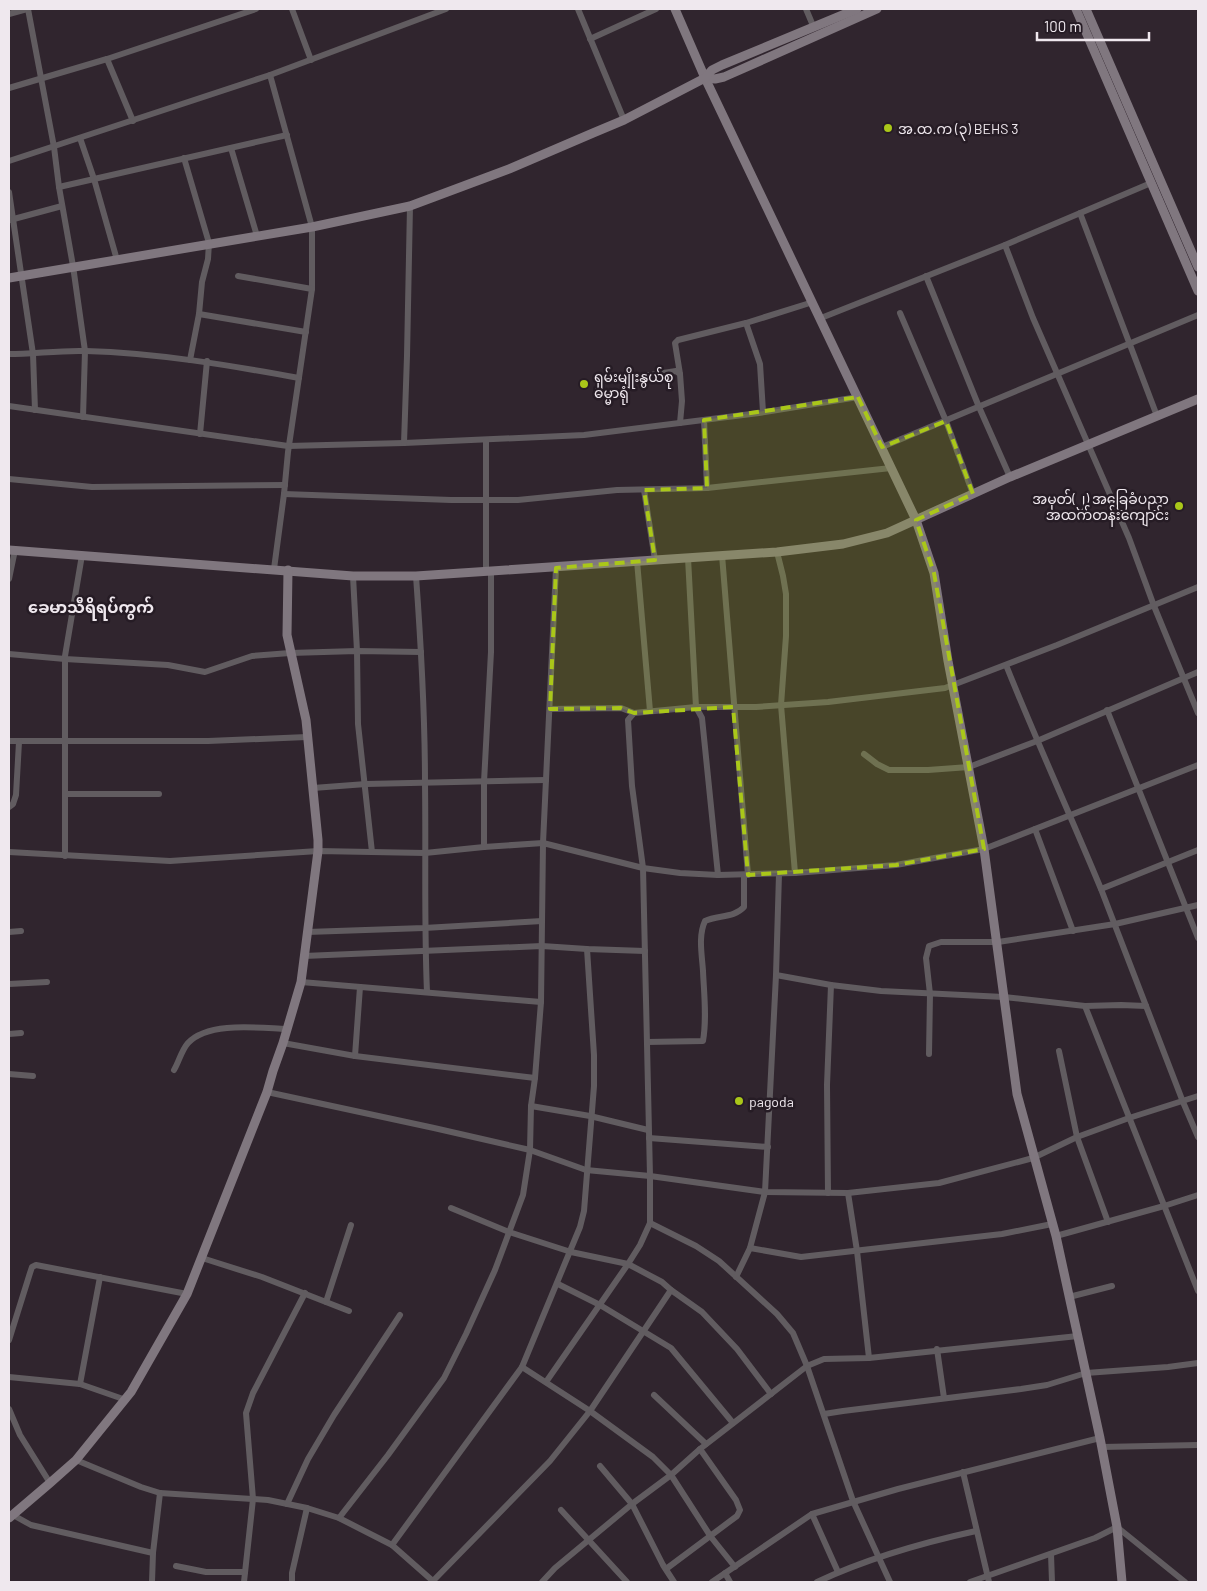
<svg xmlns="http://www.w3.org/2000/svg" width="1207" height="1591" font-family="Barlow,'Noto Sans Myanmar',sans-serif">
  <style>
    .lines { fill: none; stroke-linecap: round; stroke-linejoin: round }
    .street { stroke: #615c60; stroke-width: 6 }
    .secondary { stroke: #80777f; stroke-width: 9 }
    .marked { fill: #aac719; fill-opacity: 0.2; stroke: #aac719; stroke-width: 4; stroke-dasharray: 10 6; stroke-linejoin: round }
    .poi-dot { fill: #aac719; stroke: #261c25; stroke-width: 2 }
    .labels { text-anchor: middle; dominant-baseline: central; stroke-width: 5; stroke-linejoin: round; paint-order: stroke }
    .poi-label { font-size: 14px; fill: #efe8ee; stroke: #261c25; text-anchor: start }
    .quarter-label { font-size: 16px; font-weight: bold; fill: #efe8ee; stroke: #261c25 }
  </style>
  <rect width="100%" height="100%" fill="#30252e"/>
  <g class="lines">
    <!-- street -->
    <g class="street">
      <path d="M28 9 54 147 59 187 73 266 85 351 83 417"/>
      <path d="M292 9 311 60"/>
      <path d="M578 9 624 120"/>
      <path d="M806 9 814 28"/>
      <path d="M9 14 27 9"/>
      <path d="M590 39 656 9"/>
      <path d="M107 59 133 121"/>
      <path d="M270 75 312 227V289L288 452 284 494 274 569"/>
      <path d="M9 88 107 59 256 9"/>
      <path d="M80 138 94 179 117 260"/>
      <path d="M231 148 257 236"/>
      <path d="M184 158 209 243 208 259 202 282 199 314 190 360"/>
      <path d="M9 161 270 75 446 9"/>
      <path d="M59 187 287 135"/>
      <path d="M9 192 33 354 35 410"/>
      <path d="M1080 213 1157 416"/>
      <path d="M10 220 62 206"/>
      <path d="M1005 245 1033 318 1129 538 1154 606 1198 713"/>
      <path d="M238 276 312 289"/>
      <path d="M926 276 979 407 1010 477"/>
      <path d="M900 313 946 421 973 494"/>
      <path d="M199 314 306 332"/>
      <path d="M821 318 1005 245 1151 183"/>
      <path d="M746 323 813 302"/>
      <path d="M9 354C34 354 60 350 86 351 157 353 228 365 299 378"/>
      <path d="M680 374 675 343 678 340 746 323 760 364 763 412"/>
      <path d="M637 377 676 371 680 374 682 401 680 423"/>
      <path d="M9 406 288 446 404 443 584 435 759 413 858 397"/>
      <path d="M704 420 707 488"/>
      <path d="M200 434 207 361"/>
      <path d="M486 440V572"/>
      <path d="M404 443 407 356 410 206"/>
      <path d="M882 447 1198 315"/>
      <path d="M9 479 92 487 285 485"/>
      <path d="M644 490 655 560"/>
      <path d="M284 494 451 500H518L617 490 707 488 891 468"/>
      <path d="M777 552 783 576 786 594V636L781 705 795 873"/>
      <path d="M722 555 748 875"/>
      <path d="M688 558 696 707 702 718 718 875"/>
      <path d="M637 561 650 711"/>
      <path d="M353 576 357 651 358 724 372 852"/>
      <path d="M416 576C421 645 425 714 425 784 426 853 424 923 427 992"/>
      <path d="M9 579 15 550"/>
      <path d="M9 654 65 659 168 665 205 672 252 656 290 653 357 651 421 652"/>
      <path d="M1006 665C1036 740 1070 814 1101 889 1129 960 1156 1031 1183 1102L1198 1137"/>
      <path d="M550 709 621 708 634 713"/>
      <path d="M1107 710 1198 938"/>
      <path d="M9 741H208L307 737"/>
      <path d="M864 754 877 764 889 770H928L969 767 1037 741 1198 672"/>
      <path d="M313 788 366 784 546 780"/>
      <path d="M65 794H159"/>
      <path d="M9 807 13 804 16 795 19 742"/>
      <path d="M1035 829 1073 931"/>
      <path d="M484 847V782L491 652V571"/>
      <path d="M9 852 170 861 318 851 425 853 484 847 543 843 643 868 680 873 718 875 795 873 896 865 984 849 1198 765"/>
      <path d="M65 856V656L82 555"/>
      <path d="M1101 889 1198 850"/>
      <path d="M9 932 21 931"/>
      <path d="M307 932 424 928 542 921"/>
      <path d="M304 956 542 946 587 949 645 951"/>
      <path d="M776 975 831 985 881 991 1004 997 1085 1006 1121 1005 1146 1006"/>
      <path d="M301 982 541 1002"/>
      <path d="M9 984 47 982"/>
      <path d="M1085 1006 1198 1291"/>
      <path d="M9 1034 21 1033"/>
      <path d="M647 1042 703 1041C707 1018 704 994 703 971 702 955 698 936 705 921 718 915 734 918 744 907V875"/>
      <path d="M283 1043 355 1056 535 1078"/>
      <path d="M1059 1051 1077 1137 1108 1222"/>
      <path d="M929 1054 930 994 926 958 929 946 941 942H998L1115 924 1198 905"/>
      <path d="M355 1056 360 987"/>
      <path d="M174 1070C179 1062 181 1051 188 1043 208 1021 260 1028 286 1029"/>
      <path d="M9 1074 33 1076"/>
      <path d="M267 1092 434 1128 530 1150 586 1170 650 1176 765 1192 848 1193 939 1183 1033 1158 1077 1137 1129 1118 1198 1096"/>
      <path d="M531 1106 590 1116 648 1130"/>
      <path d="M649 1138 768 1147"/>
      <path d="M828 1193 827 1085 831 985"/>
      <path d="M848 1193 857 1251 869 1358"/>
      <path d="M650 1223 696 1246 719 1261 777 1314 793 1333 807 1366 853 1501 890 1582"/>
      <path d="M1056 1236 1164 1206 1198 1195"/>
      <path d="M750 1248 801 1257 1002 1234 1052 1224"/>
      <path d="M202 1258 262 1277 349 1311"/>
      <path d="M736 1277 750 1248 765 1192 776 975 779 874"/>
      <path d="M558 1284 600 1305 671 1348 733 1423"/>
      <path d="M671 1290 702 1312 737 1349 771 1394"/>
      <path d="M1069 1297 1112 1286"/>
      <path d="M326 1302 351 1225"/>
      <path d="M9 1340 30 1273 32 1267 36 1265 187 1294"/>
      <path d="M937 1349 944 1398"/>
      <path d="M522 1367 590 1411 653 1457 671 1475 711 1537 735 1567"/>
      <path d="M9 1377 80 1384 126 1400"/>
      <path d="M546 1382 628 1264 640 1245 650 1223V1176L643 868 632 786 628 720 634 713 696 707H756L828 702 945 688 1057 645 1198 587"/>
      <path d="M80 1384 100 1277"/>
      <path d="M654 1395 706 1444"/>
      <path d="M9 1409 20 1435 50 1483"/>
      <path d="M824 1414 843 1411 1021 1389 1047 1385 1086 1373 1168 1367 1198 1363"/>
      <path d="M1102 1447 1198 1445"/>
      <path d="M76 1460 141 1487 160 1493 268 1500 307 1508 339 1518 392 1545 434 1582"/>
      <path d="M600 1466 632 1504 663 1565 674 1582"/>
      <path d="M963 1472 989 1582"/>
      <path d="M287 1504 308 1459 334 1415 400 1315"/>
      <path d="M561 1510 627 1582"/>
      <path d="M812 1514 838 1572"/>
      <path d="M13 1515 31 1525 153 1553"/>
      <path d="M339 1518 388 1455 444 1378 466 1334 495 1270 523 1195 530 1150 531 1106 535 1078 541 1002 543 843 556 568"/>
      <path d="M392 1545 522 1367 580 1227 584 1211 594 1086V1055L587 949"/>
      <path d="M1051 1554 1052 1582"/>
      <path d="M176 1566 206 1572H245"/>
      <path d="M666 1569 737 1516 740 1510 736 1500 700 1449"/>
      <path d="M725 1573 730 1582"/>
      <path d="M433 1581 550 1461 590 1411 671 1290 662 1282 628 1264 571 1252 509 1232 451 1208"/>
      <path d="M152 1582 153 1553 160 1493"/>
      <path d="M244 1582 253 1499 246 1413 253 1393 305 1293"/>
      <path d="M292 1582V1573L307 1508"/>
      <path d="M542 1582 555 1568 632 1504 671 1475 700 1449 807 1366 824 1359 869 1358 1078 1336"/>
      <path d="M712 1582 812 1514 898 1489 1100 1438"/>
      <path d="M817 1582C868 1558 921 1543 976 1531"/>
      <path d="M970 1582 1095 1538 1117 1527 1185 1582"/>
    </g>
    <!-- secondary -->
    <g class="secondary">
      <path d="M675 9 705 78 916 520 934 573 948 661 984 849 1017 1094 1056 1236 1100 1438 1117 1527 1122 1582"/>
      <path d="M1076 9 1198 291"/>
      <path d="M1086 9 1198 267"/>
      <path d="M705 78 715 79 724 77 877 9"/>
      <path d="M9 278 312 227 410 206 509 169 593 133 624 120 705 78 712 70 722 65 857 9"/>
      <path d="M9 550 353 576H416L777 552 843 544 887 533 1010 477 1198 399"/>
      <path d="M9 1518 50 1483 76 1460 131 1392 187 1294 267 1092 273 1071 283 1043 301 982 318 851V840L306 720 287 635 288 570"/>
    </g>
  </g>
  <!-- marked area -->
  <path class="marked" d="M858 397 882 447 946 421 973 494 916 520 934 573 984 849 896 865 748 875 733 707 634 713 621 708 550 709 556 568 655 560 644 490 707 488 704 420Z"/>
  <!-- markers -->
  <g class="poi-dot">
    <circle cx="888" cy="128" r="5"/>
    <circle cx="584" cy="384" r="5"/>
    <circle cx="1179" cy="506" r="5"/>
    <circle cx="739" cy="1101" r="5"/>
  </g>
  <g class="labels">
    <!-- poi labels -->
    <g class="poi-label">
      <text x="898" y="128">အ.ထ.က (၃) BEHS 3</text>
      <text x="594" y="376">ရှမ်းမျိုးနွယ်စု<tspan x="594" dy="16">ဓမ္မာရုံ</tspan></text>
      <text x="1169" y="498" text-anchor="end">အမှတ်(၂) အခြေခံပညာ<tspan x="1169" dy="16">အထက်တန်းကျောင်း</tspan></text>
      <text x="749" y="1101">pagoda</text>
    </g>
    <!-- quarter labels -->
    <g class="quarter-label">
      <text x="91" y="606">ခေမာသီရိရပ်ကွက်</text>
    </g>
  </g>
  <!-- border -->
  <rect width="1207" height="1591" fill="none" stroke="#efe8ee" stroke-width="20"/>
  <!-- scale -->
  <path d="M1037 32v8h112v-8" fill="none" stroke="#efe8ee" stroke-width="2.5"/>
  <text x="1044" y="32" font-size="15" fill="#efe8ee" stroke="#261c25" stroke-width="4" paint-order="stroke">100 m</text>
</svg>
